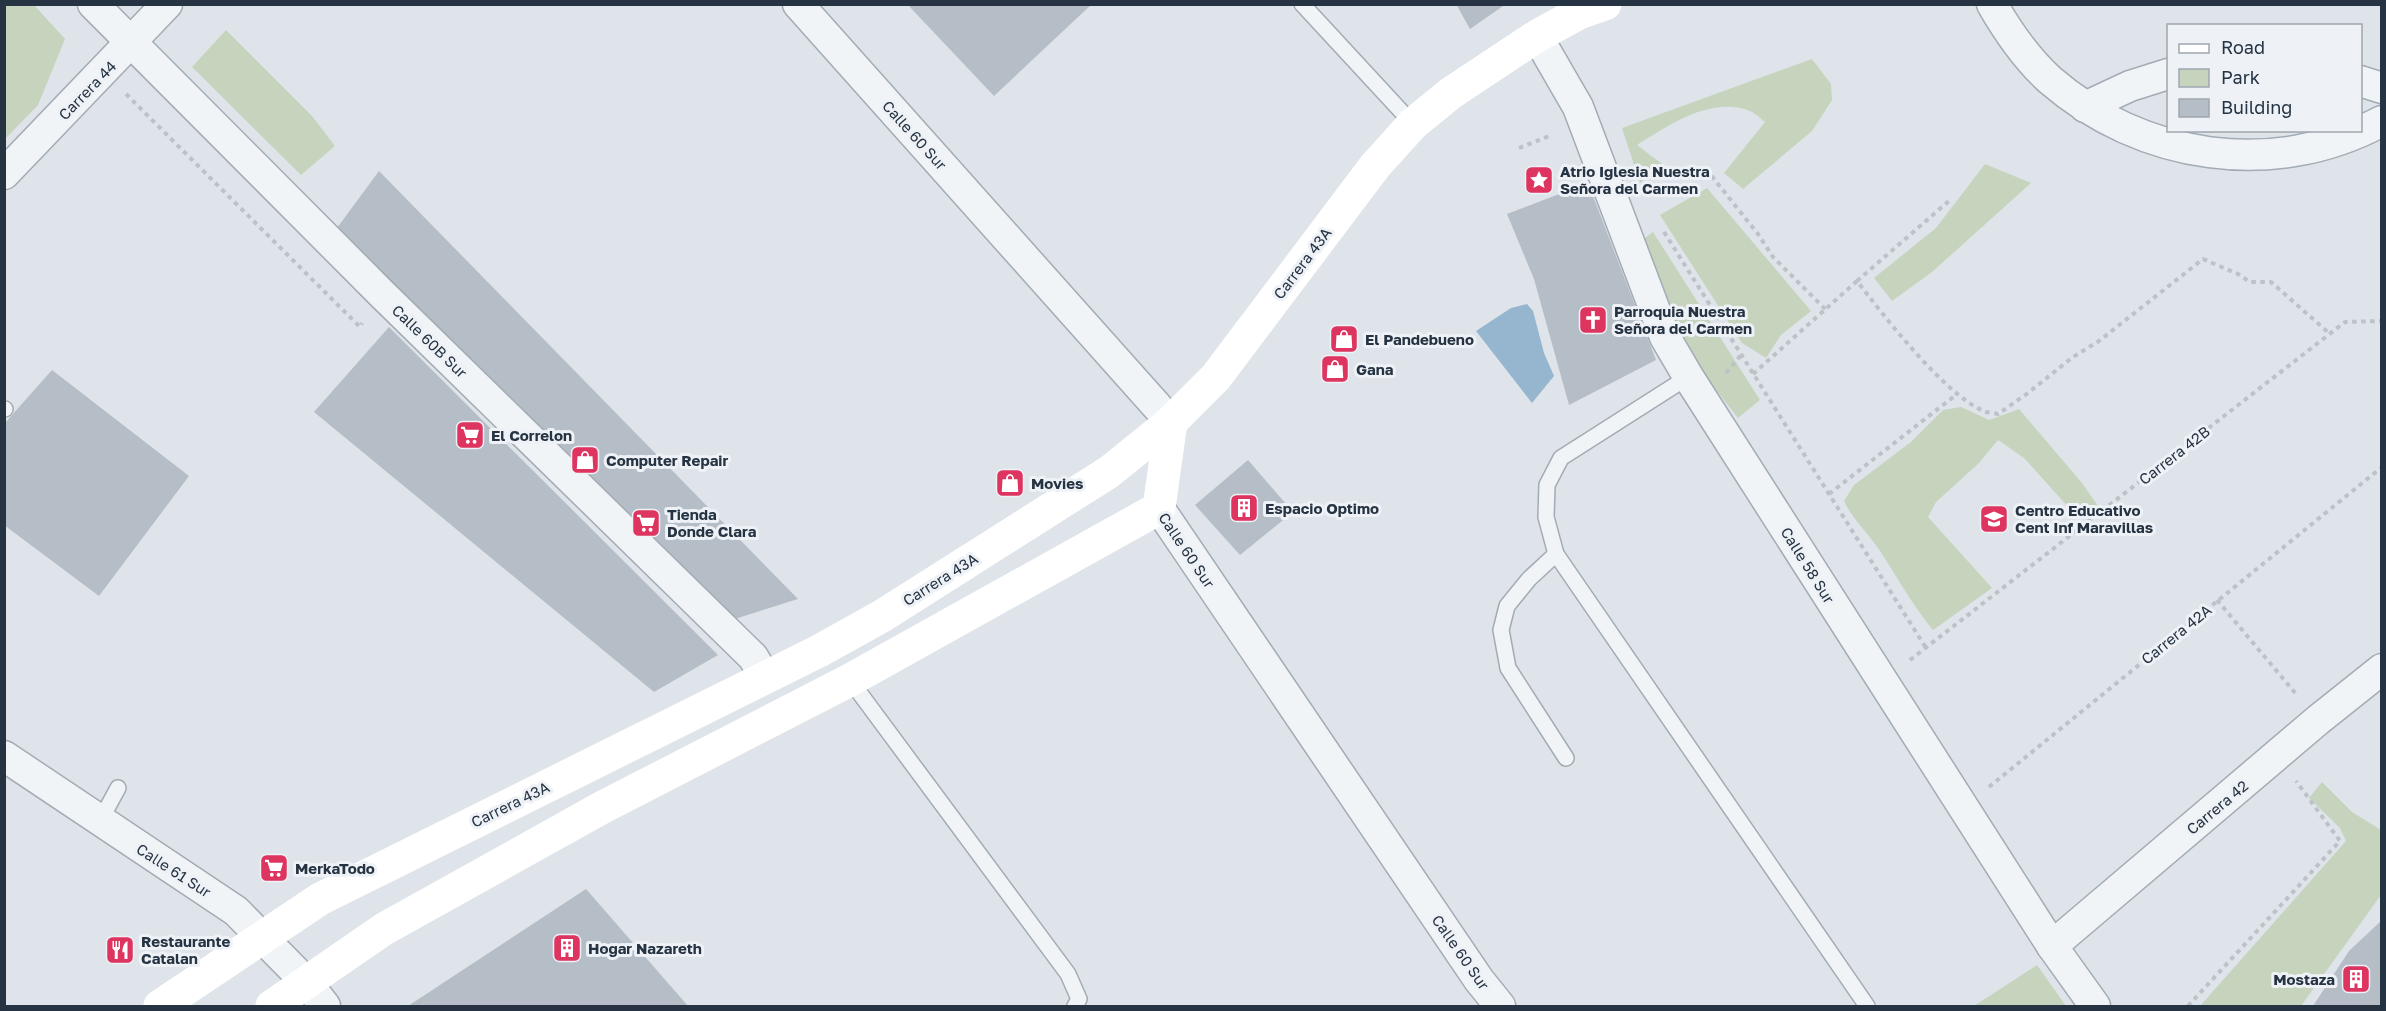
<svg xmlns="http://www.w3.org/2000/svg" width="2386" height="1011" font-family="'Golos Text',sans-serif">
  <style>
    .green { fill: #c6d4be }
    .water { fill: #95b6ce }
    .building { fill: #b5bdc7 }
    .lines { fill: none; stroke-linecap: round; stroke-linejoin: round }
    .service-casing { stroke: #a3abb4; stroke-width: 18 }
    .minor-casing { stroke: #a3abb4; stroke-width: 33 }
    .path { stroke: #bcc2c8; stroke-width: 4; stroke-dasharray: 4.5 4.5; stroke-linecap: butt }
    .service { stroke: #f1f4f7; stroke-width: 15 }
    .minor { stroke: #f1f4f7; stroke-width: 30 }
    .secondary { stroke: #fff; stroke-width: 33 }
    .labels { text-anchor: middle; dominant-baseline: central; stroke-width: 6; stroke-linejoin: round; paint-order: stroke }
    .street-label { font-size: 15px; fill: #253342; stroke: #eef2f7 }
    .poi-label { font-size: 15px; font-weight: bold; fill: #253342; stroke: #eef2f7; text-anchor: start }
  </style>
  <rect width="100%" height="100%" fill="#dee4e9"/>
  <!-- green -->
  <g class="green">
    <path d="M5 4 34 5 65 39 38 105 5 139Z"/>
    <path d="M226 30 312 116 335 146 301 175 192 67Z"/>
    <path d="M1812 59 1831 84 1832 100 1812 131 1743 189 1724 173 1765 122C1760 118 1755 113 1750 111 1711 96 1669 125 1637 145L1662 164 1640 183 1622 128Z"/>
    <path d="M1985 164 2031 183 1932 272 1892 301 1874 278 1936 228Z"/>
    <path d="M1707 188 1811 311 1781 335 1766 358 1742 343 1660 215Z"/>
    <path d="M1653 232 1760 400 1738 418 1707 378 1650 278 1640 242Z"/>
    <path d="M1961 407 1989 420 2019 409 2082 483 2098 506 2079 519 2024 458 1998 440 1979 463 1936 502 1928 517 1992 588 1933 630C1911 603 1899 580 1880 551 1869 534 1853 520 1844 501L1854 485 1911 442 1943 410Z"/>
    <path d="M2322 782 2352 812 2381 830V895L2301 1006H2200L2346 841 2340 828 2309 798Z"/>
    <path d="M2037 965 2066 1006H1974Z"/>
  </g>
  <!-- water -->
  <path class="water" d="M1527 304 1533 311 1544 353 1554 376 1532 403 1476 331 1511 308Z"/>
  <!-- building -->
  <g class="building">
    <path d="M907 4H1092L994 96Z"/>
    <path d="M1456 4H1506L1470 29Z"/>
    <path d="M379 171 798 599 725 622 337 228Z"/>
    <path d="M1588 183 1656 360 1569 405 1534 279 1507 214Z"/>
    <path d="M389 327 718 655 654 692 314 412Z"/>
    <path d="M52 370 189 476 99 596 4 525V424Z"/>
    <path d="M1248 460 1293 512 1240 555 1195 505Z"/>
    <path d="M586 889 688 1006H408Z"/>
    <path d="M2382 920V1006H2313L2349 951Z"/>
  </g>
  <g class="lines">
    <!-- service casing -->
    <g class="service-casing">
      <g id="service">
        <path d="M1302 4 1413 124"/>
        <path d="M1688 377 1561 458 1547 485 1546 517 1556 554 1867 1006"/>
        <path d="M4 409H5"/>
        <path d="M1556 554 1529 579 1507 606 1501 630 1508 668 1566 758"/>
        <path d="M850 680 1068 974 1079 999 1075 1006"/>
        <path d="M100 821 118 788"/>
      </g>
    </g>
    <!-- minor casing -->
    <g class="minor-casing">
      <g id="minor">
        <path d="M93 4 383 295 753 657 765 677"/>
        <path d="M798 4 1171 422"/>
        <path d="M1992 4C2008 32 2027 59 2050 80 2141 159 2274 180 2382 121"/>
        <path d="M1537 36 1578 107 1665 337 1689 378 2052 946 2095 1006"/>
        <path d="M2360 81 2382 88"/>
        <path d="M2085 107 2130 86 2168 74"/>
        <path d="M4 174 167 4"/>
        <path d="M1159 508 1479 980 1500 1006"/>
        <path d="M4 756 236 911 307 983 325 1006"/>
        <path d="M2052 946 2318 720 2382 669"/>
      </g>
    </g>
    <!-- path -->
    <g class="path">
      <path d="M126 94 360 327 362 323"/>
      <path d="M1519 148 1552 135"/>
      <path d="M1706 169 1758 234 1773 257 1826 310"/>
      <path d="M1664 232 1926 648"/>
      <path d="M1857 281 1950 200"/>
      <path d="M1726 373 1741 355"/>
      <path d="M1753 374 1857 281C1883 315 1946 396 1984 411 1988 413 1994 413 1998 414L2028 393 2073 357 2099 341 2203 259 2238 274 2250 282H2271L2330 334"/>
      <path d="M1829 494 1957 394"/>
      <path d="M2217 600 2296 694"/>
      <path d="M1910 660 2345 322 2382 321"/>
      <path d="M1989 787 2382 467"/>
      <path d="M2188 1006 2340 841 2296 781"/>
    </g>
    <!-- service -->
    <use href="#service" class="service"/>
    <!-- minor -->
    <use href="#minor" class="minor"/>
    <!-- secondary -->
    <g class="secondary">
      <path d="M160 1006 320 899 819 651 882 616 1109 472 1171 422 1216 377 1375 166 1413 124 1451 93 1537 36 1579 13 1605 4"/>
      <path d="M272 1006 384 929 603 807 850 680 1159 508 1171 422"/>
    </g>
  </g>
  <!-- icons -->
  <defs>
    <g id="sight-square" transform="scale(1.5)"><rect x="-9" y="-9" width="18" height="18" rx="4" fill="#dd3560" stroke="#eef2f7"/><path d="M0-6L1.8-2.2L6-1.7L2.9 1.2L3.7 5.4L0 3.3L-3.7 5.4L-2.9 1.2L-6-1.7L-1.8-2.2Z" fill="#fff"/></g>
    <g id="church-square" transform="scale(1.5)"><rect x="-9" y="-9" width="18" height="18" rx="4" fill="#dd3560" stroke="#eef2f7"/><path d="M-1.2-6h2.4v3.5h3.3v2.4h-3.3V6h-2.4V-.1h-3.3v-2.4h3.3Z" fill="#fff"/></g>
    <g id="shop-square" transform="scale(1.5)"><rect x="-9" y="-9" width="18" height="18" rx="4" fill="#dd3560" stroke="#eef2f7"/><path d="M-5-2.5h2.3a2.7 3.5 0 0 1 5.4 0H5L5.5 6h-11ZM-1.5-2.5h3a1.5 2.3 0 0 0-3 0Z" fill="#fff"/></g>
    <g id="supermarket-square" transform="scale(1.5)"><rect x="-9" y="-9" width="18" height="18" rx="4" fill="#dd3560" stroke="#eef2f7"/><path d="M-6-5.5h2.5l.6 2H6L4.5 2H-2.5L-4.4-4H-6ZM-1.5 3.2a1.3 1.3 0 1 0 .1 0ZM3 3.2a1.3 1.3 0 1 0 .1 0Z" fill="#fff"/></g>
    <g id="building-square" transform="scale(1.5)"><rect x="-9" y="-9" width="18" height="18" rx="4" fill="#dd3560" stroke="#eef2f7"/><path d="M-4-6H4V6H1V3H-1V6H-4ZM-2.5-4.3h1.7v1.8h-1.7ZM.8-4.3h1.7v1.8H.8ZM-2.5-1h1.7V.8h-1.7ZM.8-1h1.7V.8H.8Z" fill="#fff"/></g>
    <g id="school-square" transform="scale(1.5)"><rect x="-9" y="-9" width="18" height="18" rx="4" fill="#dd3560" stroke="#eef2f7"/><path d="M0-5L7-2L0 1L-7-2ZM-4 1L0 2.5L4 1V4Q0 6-4 4Z" fill="#fff"/></g>
    <g id="restaurant-square" transform="scale(1.5)"><rect x="-9" y="-9" width="18" height="18" rx="4" fill="#dd3560" stroke="#eef2f7"/><path d="M-5-6h1v4h1v-4h1v4h1v-4h1v5L-1.5 .5V6h-2V.5L-5-1ZM5-6V6H3V1.5H1.5Q1.5-4 5-6Z" fill="#fff"/></g>
  </defs>
  <g fill-rule="evenodd">
    <use href="#sight-square" x="1539" y="180"/>
    <use href="#church-square" x="1593" y="320"/>
    <use href="#shop-square" x="1344" y="339"/>
    <use href="#shop-square" x="1335" y="369"/>
    <use href="#supermarket-square" x="470" y="435"/>
    <use href="#shop-square" x="585" y="460"/>
    <use href="#shop-square" x="1010" y="483"/>
    <use href="#building-square" x="1244" y="508"/>
    <use href="#school-square" x="1994" y="519"/>
    <use href="#supermarket-square" x="646" y="523"/>
    <use href="#supermarket-square" x="274" y="868"/>
    <use href="#building-square" x="567" y="948"/>
    <use href="#restaurant-square" x="120" y="950"/>
    <use href="#building-square" x="2356" y="979"/>
  </g>
  <g class="labels">
    <!-- street labels -->
    <g class="street-label">
      <text transform="translate(87 90) rotate(-46)">Carrera 44</text>
      <text transform="translate(915 135) rotate(48)">Calle 60 Sur</text>
      <text transform="translate(1302 263) rotate(-53)">Carrera 43A</text>
      <text transform="translate(430 341) rotate(44)">Calle 60B Sur</text>
      <text transform="translate(2174 455) rotate(-38)">Carrera 42B</text>
      <text transform="translate(1187 550) rotate(56)">Calle 60 Sur</text>
      <text transform="translate(1808 565) rotate(58)">Calle 58 Sur</text>
      <text transform="translate(940 579) rotate(-32)">Carrera 43A</text>
      <text transform="translate(2176 634) rotate(-39)">Carrera 42A</text>
      <text transform="translate(510 804) rotate(-26)">Carrera 43A</text>
      <text transform="translate(2217 807) rotate(-40)">Carrera 42</text>
      <text transform="translate(174 870) rotate(33)">Calle 61 Sur</text>
      <text transform="translate(1461 952) rotate(55)">Calle 60 Sur</text>
    </g>
    <!-- poi labels -->
    <g class="poi-label">
      <text x="1560" y="171">Atrio Iglesia Nuestra<tspan x="1560" dy="17">Señora del Carmen</tspan></text>
      <text x="1614" y="311">Parroquia Nuestra<tspan x="1614" dy="17">Señora del Carmen</tspan></text>
      <text x="1365" y="339">El Pandebueno</text>
      <text x="1356" y="369">Gana</text>
      <text x="491" y="435">El Correlon</text>
      <text x="606" y="460">Computer Repair</text>
      <text x="1031" y="483">Movies</text>
      <text x="1265" y="508">Espacio Optimo</text>
      <text x="2015" y="510">Centro Educativo<tspan x="2015" dy="17">Cent Inf Maravillas</tspan></text>
      <text x="667" y="514">Tienda<tspan x="667" dy="17">Donde Clara</tspan></text>
      <text x="295" y="868">MerkaTodo</text>
      <text x="141" y="941">Restaurante<tspan x="141" dy="17">Catalan</tspan></text>
      <text x="588" y="948">Hogar Nazareth</text>
      <text x="2335" y="979" text-anchor="end">Mostaza</text>
    </g>
  </g>
  <!-- border -->
  <rect width="2386" height="1011" fill="none" stroke="#253342" stroke-width="12"/>
  <!-- legend -->
  <rect x="2167" y="24" width="195" height="108" fill="#eef2f7" stroke="#9ea6af" stroke-width="1.5"/>
  <rect x="2179" y="44" width="30" height="9" fill="#ffffff" stroke="#9ea6af" stroke-width="1.5"/>
  <text x="2221" y="54" font-size="18" fill="#253342">Road</text>
  <rect x="2179" y="69" width="30" height="18" fill="#c6d4be" stroke="#9ea6af" stroke-width="1.5"/>
  <text x="2221" y="84" font-size="18" fill="#253342">Park</text>
  <rect x="2179" y="99" width="30" height="18" fill="#b5bdc7" stroke="#9ea6af" stroke-width="1.5"/>
  <text x="2221" y="114" font-size="18" fill="#253342">Building</text>
</svg>
